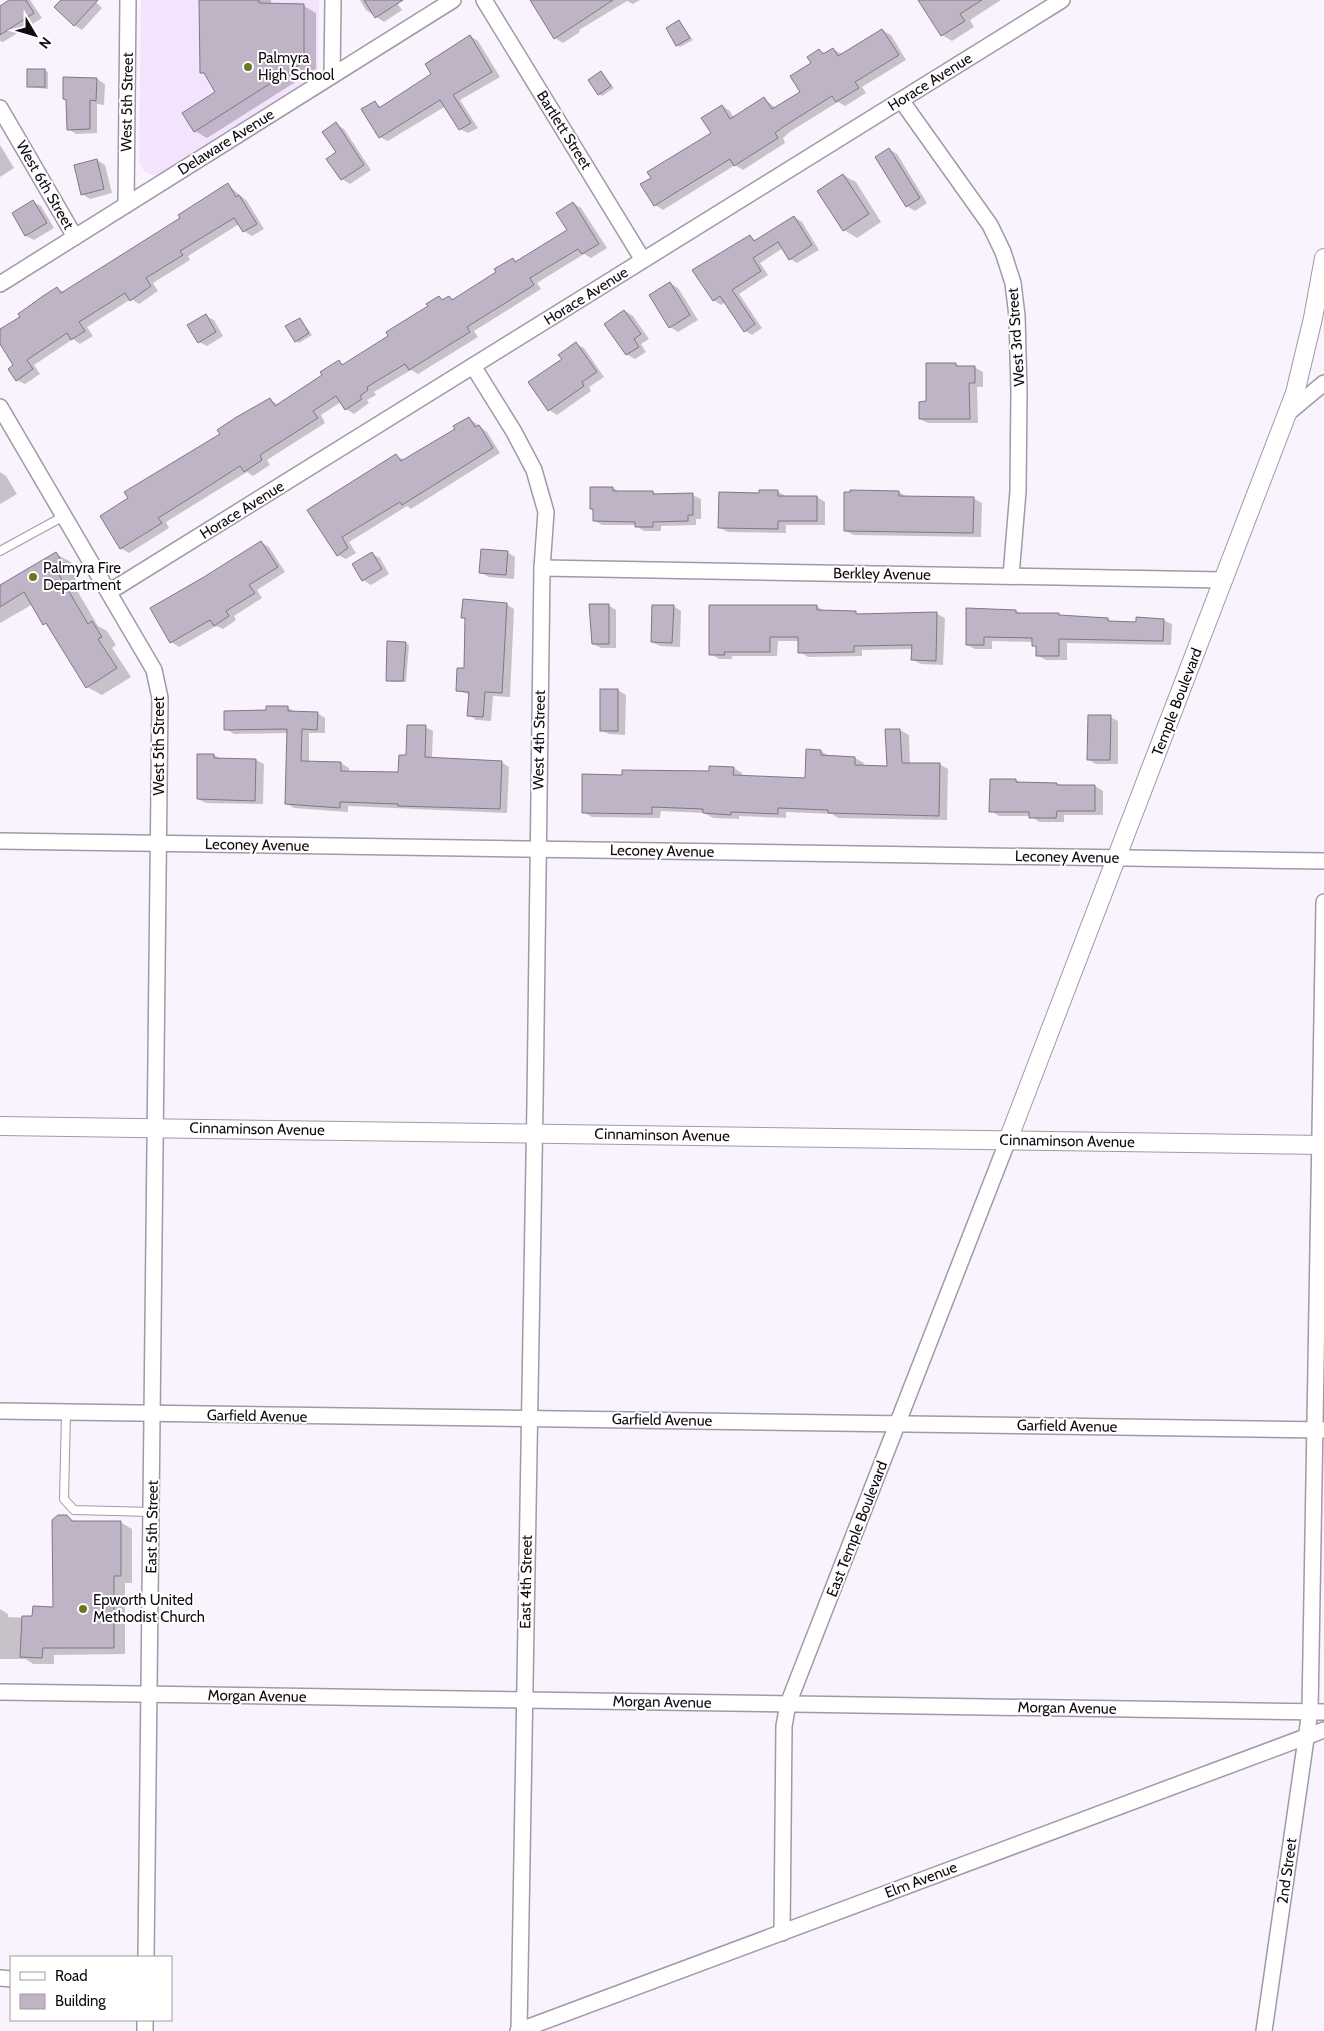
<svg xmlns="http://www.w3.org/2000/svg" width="1324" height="2031" font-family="Cabin,sans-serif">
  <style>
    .built { fill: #f3e3fc }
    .shadow { fill: #0003 }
    .building { fill: #bfb4c5; stroke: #807686 }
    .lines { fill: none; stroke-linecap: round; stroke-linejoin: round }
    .service-casing { stroke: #a398a9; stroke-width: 10 }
    .minor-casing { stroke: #a398a9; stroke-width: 18 }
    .tertiary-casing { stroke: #a398a9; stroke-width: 20 }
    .service { stroke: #fff; stroke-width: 8 }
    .minor { stroke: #fff; stroke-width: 15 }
    .tertiary { stroke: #fff; stroke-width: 18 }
    .poi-dot { fill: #697622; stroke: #fff; stroke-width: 2 }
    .labels { text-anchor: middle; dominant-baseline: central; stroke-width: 4; stroke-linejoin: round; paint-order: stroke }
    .poi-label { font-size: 15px; fill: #0f0b11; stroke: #fff; text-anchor: start }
    .street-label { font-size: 15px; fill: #0f0b11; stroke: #fff }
  </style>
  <rect width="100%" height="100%" fill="#f9f3fd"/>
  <!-- built -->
  <path class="built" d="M141 0H319L318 76 160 175H152L144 171 140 164 139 152Z"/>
  <!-- shadow -->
  <g class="shadow">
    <path d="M12 0H30L42 18 3 42 0 41V7Z"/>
    <path d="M63 0H94L102 8 82 30 74 25Z"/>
    <path d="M200 0H271V5L304 6 316 13V69L207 138 195 131 216 92 207 75 201 72Z"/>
    <path d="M360 0H395L402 10 384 22 366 10Z"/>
    <path d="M532 0H640L633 4 627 1 579 30 580 32 563 43 555 38Z"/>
    <path d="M920 0H1001L970 20 974 27 952 41 942 35Z"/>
    <path d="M679 22 693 40 680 47 677 45Z"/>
    <path d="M882 30 891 35 906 60 862 87 866 93 845 106 838 102 791 131 783 138 785 143 743 170 735 165 663 210 655 205 712 134 722 106 730 111 734 118 764 99 776 108 802 92 820 51 826 54 833 49 842 54Z"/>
    <path d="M470 36 478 41 500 77 460 100 478 128 468 133 460 129 446 106 388 141 380 137 375 103 382 107 432 74Z"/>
    <path d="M44 70 48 72V89L29 87Z"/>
    <path d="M601 72 614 88 602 96 599 94Z"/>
    <path d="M97 79 105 84 104 105 97 104V133L76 134 68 129Z"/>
    <path d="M336 124 344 129 371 170 350 184 342 179Z"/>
    <path d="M0 145 14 168 0 177Z"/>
    <path d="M889 149 897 154 927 203 915 211 907 206 876 157Z"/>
    <path d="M97 160 105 165 112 193 90 199 82 194Z"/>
    <path d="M843 175 856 182 881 222 857 238 844 230Z"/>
    <path d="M228 185 247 201 264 229 252 236 244 231 239 224 188 256 190 260 153 283 158 291 139 304 131 299 87 327 93 336 80 344 73 339 34 365 40 374 25 384 16 380 15 365 0 342V331L57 288 65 293 182 219Z"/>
    <path d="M33 202 41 206 54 228 34 240 26 236 13 214Z"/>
    <path d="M573 203 581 208 607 248 591 258 584 254 537 283 541 289 474 331 478 337 418 374 411 370 374 392 376 395 367 400 369 403 354 414 346 409 341 402 321 415 325 423 267 460 270 465 253 476 247 472 195 504 166 522 169 528 129 553 120 548 130 499 270 400 279 405 324 376 339 362 344 365 390 336 439 298 444 300 449 297 454 300 497 272 513 259 518 262 568 231Z"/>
    <path d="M794 217 802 222 819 250 797 263 790 259 783 248 760 263 768 275 739 294 762 328 752 335 745 331 725 302 721 305 713 300 750 237 757 241Z"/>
    <path d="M670 283 678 288 698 320 678 332 670 327Z"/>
    <path d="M625 311 633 316 649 339 641 344 646 352 635 359 626 354Z"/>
    <path d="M206 316 214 320 223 336 207 346 199 342Z"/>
    <path d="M300 319 312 335 299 343 296 341Z"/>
    <path d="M576 344 584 348 604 377 589 387 591 391 557 415 549 410 529 383 563 359Z"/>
    <path d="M956 364 962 368 974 367 983 372V387H977L978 423H928L920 419 927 403Z"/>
    <path d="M469 418 487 432 500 453 411 509 407 506 349 542 356 553 346 559 338 555 309 510 396 456 405 460 457 429Z"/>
    <path d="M0 472 6 476 17 494 0 504Z"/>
    <path d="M592 488H613L620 492H653L658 495H692L701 499V519H696V525L661 526V531H644L635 525H602L594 520V511L591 509Z"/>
    <path d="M778 492 786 496 817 497 825 502V525H786V533L728 532 720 528 760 494Z"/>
    <path d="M899 492 907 497 973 498 982 503 981 537 854 535 846 531Z"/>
    <path d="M261 542 269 547 285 572 257 590 262 598 234 616 236 620 223 629 216 626 179 647 171 642 176 596Z"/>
    <path d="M507 552 515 557 514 579 489 577 481 573Z"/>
    <path d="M56 554 71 562 80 577 72 582 98 626 107 631 116 645 112 648 131 677 102 695 87 687 33 604 0 623V587Z"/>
    <path d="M372 554 380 558 389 574 371 585 363 580Z"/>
    <path d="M506 604 514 609 510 697 493 696 491 721 476 720 469 715 470 695 457 690 465 670 466 620 462 617Z"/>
    <path d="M608 605 616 610V648H601L593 644Z"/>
    <path d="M673 606 681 611 680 647 660 646 652 642Z"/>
    <path d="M816 606 825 611 855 613 860 615 937 614 945 618 943 665 921 664 913 660V649L862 650V656L808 657 800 652 799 641H778L777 656H732V659H719L711 654Z"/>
    <path d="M967 610 1016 611 1022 614 1108 619 1114 623 1137 624 1163 620 1172 624 1171 645 1067 643V660H1046L1038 656V648L1033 645V642L992 641V649H975L967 645Z"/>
    <path d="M405 643 409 645 406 682H391L388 680Z"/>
    <path d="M618 690 626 695 625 735 609 734 601 730Z"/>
    <path d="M287 707 295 712 317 713 325 718V733H309V763H341L349 768V773L400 774 425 727 433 731 432 758 501 762 509 767 507 813 348 806V812L294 808 286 803 288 733 234 734 226 729 268 711Z"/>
    <path d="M1110 717 1118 721V764H1096L1088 759Z"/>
    <path d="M887 730H900L909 735 910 764H939L948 769 947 820 838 818 832 814 786 812V818L739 816V819L713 818 704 813 661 811 660 818 592 817 583 812 624 776 710 773 734 768 742 773V777L806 779 821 751 829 756 855 758 864 763 863 766 888 767Z"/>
    <path d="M214 755 221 759 256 760 264 764 263 804 206 803 198 799Z"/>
    <path d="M1016 780 1021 783 1095 786 1103 791V815H1064V822H1039L1031 816H999L991 811Z"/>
    <path d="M66 1516 77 1523 120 1522 132 1529V1583H125V1654L54 1655V1664H33L26 1659H0V1609L8 1614V1617L33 1618 54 1608Z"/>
  </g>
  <!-- building -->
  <g class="building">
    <path d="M9 0H26L34 13 0 35V6Z"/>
    <path d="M61 0H98L74 26 54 7Z"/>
    <path d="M199 0H259V3L304 4V62L194 132 182 113 215 92 204 73H200Z"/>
    <path d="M364 0H403L375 18Z"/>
    <path d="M530 0H613L554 39Z"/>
    <path d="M918 0H982L960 14 965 21 941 36Z"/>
    <path d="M679 20 690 38 676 46 666 28Z"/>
    <path d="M882 29 899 55 855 82 859 88 836 102 832 96 783 127 775 133 778 138 734 166 730 159 654 206 640 184 651 178 647 172 711 133 701 118 722 105 730 119 764 97 772 109 800 92 790 76 811 63 807 57 819 49 823 54 833 48 838 56Z"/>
    <path d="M470 35 492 72 453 95 471 123 459 130 440 100 379 138 361 109 375 101 379 108 431 74 425 64Z"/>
    <rect x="27" y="69" width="18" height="18"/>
    <path d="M601 71 611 86 598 95 588 80Z"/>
    <path d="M63 77 97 78 96 101 90 100V129L67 130 66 100 63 99Z"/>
    <path d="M336 122 364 165 341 180 326 159 336 152 322 132Z"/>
    <path d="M889 148 920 198 906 207 875 157Z"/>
    <path d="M97 159 104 189 81 195 74 165Z"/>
    <path d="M843 174 869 214 843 231 817 191Z"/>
    <path d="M228 183 236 197 239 195 257 224 243 232 234 218 180 251 183 255 146 278 151 286 130 301 125 293 79 322 85 331 71 340 67 333 27 360 33 369 16 381 8 369 13 365 0 344V329L20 317 18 314 43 296 57 287 61 293 180 218 178 215Z"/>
    <path d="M33 200 47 223 25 236 12 213Z"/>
    <path d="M573 202 599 244 582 254 578 249 530 278 534 285 467 327 470 332 409 370 405 364 367 387 368 390 360 396 362 399 345 410 336 396 313 411 318 418 260 455 262 460 244 472 240 466 187 500 158 518 162 523 120 549 100 516 128 498 124 492 220 434 217 430 235 418 270 398 275 406 322 375 320 372 339 360 342 365 388 336 386 332 428 306 426 304 439 296 442 300 449 296 452 300 496 272 494 269 513 258 515 262 567 230 556 213Z"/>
    <path d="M794 216 812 245 789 260 778 242 753 258 761 271 732 290 755 324 744 332 720 296 713 301 692 270 750 235 754 241Z"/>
    <path d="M670 282 690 315 669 328 649 295Z"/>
    <path d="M624 310 641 334 634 339 639 347 626 355 604 324Z"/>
    <path d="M206 314 216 332 198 343 187 325Z"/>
    <path d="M300 318 309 333 295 342 285 326Z"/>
    <path d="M576 342 597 372 582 382 584 386 548 411 528 382 562 359 558 355Z"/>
    <path d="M926 363H956V366H975V383H969L970 419H919V402L926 401Z"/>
    <path d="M469 417 475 427 479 425 493 448 402 505 400 502 342 537 348 548 337 556 307 510 396 454 401 461 455 429 453 426Z"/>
    <path d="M590 487H613V491H653V494L693 493V515H688V521L653 522V527H635V522L593 521V509H590Z"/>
    <path d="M759 490H778V496H817V521H778V529L718 528 719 492 759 493Z"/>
    <path d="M850 490 899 491V496L974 497 973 533 844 531V492H850Z"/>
    <path d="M261 541 278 567 249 585 255 593 226 611 229 616 214 626 210 620 170 643 150 608 204 577Z"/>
    <path d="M481 549 508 551 506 575 479 573Z"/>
    <path d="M56 552 66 568 58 573 88 624 92 621 102 637 98 639 117 668 86 688 46 623 43 625 24 592 0 607V585Z"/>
    <path d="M372 552 382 569 362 581 352 564Z"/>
    <path d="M463 599 507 603 502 693 485 692 483 717 467 716 469 692 456 691 457 668H464L465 618H461Z"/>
    <path d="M589 604H609V644H592Z"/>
    <path d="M652 605H674L672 643 651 642Z"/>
    <path d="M709 605H817V610L856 611V614L937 612 936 661 911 660 912 645 854 646V652L798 653V637H770V652H724L725 655H709Z"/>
    <path d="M966 608 1016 610V613H1059V615L1108 618V621L1136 622V617L1164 619 1163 641 1059 639V656H1036V646H1032V638L984 637V645H966Z"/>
    <path d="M387 641 406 642 403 681H386Z"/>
    <rect x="600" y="689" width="18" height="42"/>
    <path d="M266 706H288V711L318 712 317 730 302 729 301 761 341 762V771L398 772 399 755H406L407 725H426L425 757 502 761 500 809 398 806V804L340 802V808L285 804 287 729 224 730V711L266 710Z"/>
    <path d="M1088 715H1111L1110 760H1087Z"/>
    <path d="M885 729H900L902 763H940L939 816 828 813V810L778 808V814L731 812V815L703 813V809L652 807V814L582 813V774L622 775V770L709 771V766L734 767 733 775 805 778 806 749 821 750V755L855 757V765L887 766Z"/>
    <path d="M197 754H214V758L256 759 255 801 197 799Z"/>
    <path d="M990 779H1016V782L1057 783V785H1095V811H1057L1056 818H1029V812H989Z"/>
    <path d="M58 1515H67L72 1521H121V1576H114V1648H43L42 1658 20 1657 22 1616H32L33 1606 53 1607 52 1520Z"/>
  </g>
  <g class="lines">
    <!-- service casing -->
    <g class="service-casing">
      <g id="service">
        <path d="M0 551 64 516"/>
        <path d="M66 1413 64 1499 74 1510 152 1512"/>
      </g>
    </g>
    <!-- minor casing -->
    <g class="minor-casing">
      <g id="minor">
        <path d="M484 0 643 260"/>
        <path d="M332 76 333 0"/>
        <path d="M901 100 990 225 1003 252 1013 283 1017 316 1019 391 1018 491 1011 576"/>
        <path d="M0 108 75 237"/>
        <path d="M126 205 128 0"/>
        <path d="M0 284 453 0"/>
        <path d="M473 366 514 432 534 470 546 512 542 568 535 1103 519 2031"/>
        <path d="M0 407 154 670 160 698 146 1957"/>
        <path d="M1288 413 1324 383"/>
        <path d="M542 568 1223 580"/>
        <path d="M109 592 1062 0"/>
        <path d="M0 841 1324 861"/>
        <path d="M0 1411 1324 1430"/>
        <path d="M0 1692 1324 1712"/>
        <path d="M782 1933 784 1726 788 1704 1008 1140"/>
        <path d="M0 1978 11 1979"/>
        <path d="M145 2020V2031"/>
        <path d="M518 2031 1324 1730"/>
        <path d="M1264 2031 1310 1711 1324 902"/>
      </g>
    </g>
    <!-- tertiary casing -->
    <g class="tertiary-casing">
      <g id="tertiary">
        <path d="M0 1126 1324 1145"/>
        <path d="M1008 1140 1295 393 1313 318 1324 258"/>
      </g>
    </g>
    <!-- service -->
    <use href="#service" class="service"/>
    <!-- minor -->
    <use href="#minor" class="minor"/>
    <!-- tertiary -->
    <use href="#tertiary" class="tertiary"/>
  </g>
  <!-- markers -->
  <g class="poi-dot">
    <circle cx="248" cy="67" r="5"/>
    <circle cx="33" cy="577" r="5"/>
    <circle cx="83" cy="1609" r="5"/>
  </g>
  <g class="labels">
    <!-- poi labels -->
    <g class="poi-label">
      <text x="258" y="58">Palmyra<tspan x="258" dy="17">High School</tspan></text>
      <text x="43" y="568">Palmyra Fire<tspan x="43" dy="17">Department</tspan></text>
      <text x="93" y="1600">Epworth United<tspan x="93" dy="17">Methodist Church</tspan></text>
    </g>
    <!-- street labels -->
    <g class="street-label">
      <text transform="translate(930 82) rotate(-32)">Horace Avenue</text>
      <text transform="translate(127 102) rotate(-89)">West 5th Street</text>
      <text transform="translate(564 130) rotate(58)">Bartlett Street</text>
      <text transform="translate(226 142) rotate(-32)">Delaware Avenue</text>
      <text transform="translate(45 185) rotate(60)">West 6th Street</text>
      <text transform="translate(586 296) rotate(-32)">Horace Avenue</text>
      <text transform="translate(1016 337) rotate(-94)">West 3rd Street</text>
      <text transform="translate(242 510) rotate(-32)">Horace Avenue</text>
      <text transform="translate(882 574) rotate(1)">Berkley Avenue</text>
      <text transform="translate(1177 702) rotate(-69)">Temple Boulevard</text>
      <text transform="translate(539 740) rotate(-89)">West 4th Street</text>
      <text transform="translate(159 746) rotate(-90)">West 5th Street</text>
      <text transform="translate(257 845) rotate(1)">Leconey Avenue</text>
      <text transform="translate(662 851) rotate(1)">Leconey Avenue</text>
      <text transform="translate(1067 857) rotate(1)">Leconey Avenue</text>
      <text transform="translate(257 1129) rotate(1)">Cinnaminson Avenue</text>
      <text transform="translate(662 1135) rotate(1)">Cinnaminson Avenue</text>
      <text transform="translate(1067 1141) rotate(1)">Cinnaminson Avenue</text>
      <text transform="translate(257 1416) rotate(1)">Garfield Avenue</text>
      <text transform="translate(662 1420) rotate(1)">Garfield Avenue</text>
      <text transform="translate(1067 1426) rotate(1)">Garfield Avenue</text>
      <text transform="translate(152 1527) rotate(-89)">East 5th Street</text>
      <text transform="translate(857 1529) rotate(-69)">East Temple Boulevard</text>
      <text transform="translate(526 1582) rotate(-89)">East 4th Street</text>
      <text transform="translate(257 1696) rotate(1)">Morgan Avenue</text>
      <text transform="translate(662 1702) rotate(1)">Morgan Avenue</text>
      <text transform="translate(1067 1708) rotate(1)">Morgan Avenue</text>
      <text transform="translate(1287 1871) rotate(-82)">2nd Street</text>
      <text transform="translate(921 1880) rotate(-21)">Elm Avenue</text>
    </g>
  </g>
  <!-- legend -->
  <rect x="10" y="1956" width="162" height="65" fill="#ffffff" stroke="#9f9da0"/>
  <rect x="20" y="1972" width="25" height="8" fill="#ffffff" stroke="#9f9da0"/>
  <text x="55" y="1981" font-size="15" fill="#0f0b11">Road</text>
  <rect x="20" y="1994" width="25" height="15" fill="#bfb4c5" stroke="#9f9da0"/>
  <text x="55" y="2006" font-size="15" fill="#0f0b11">Building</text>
  <!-- north arrow -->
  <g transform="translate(35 35) rotate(128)" stroke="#ffffff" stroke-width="4" paint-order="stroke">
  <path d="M0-4L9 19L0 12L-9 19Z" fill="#0f0b11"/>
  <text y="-8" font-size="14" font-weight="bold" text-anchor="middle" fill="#0f0b11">N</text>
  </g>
</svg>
